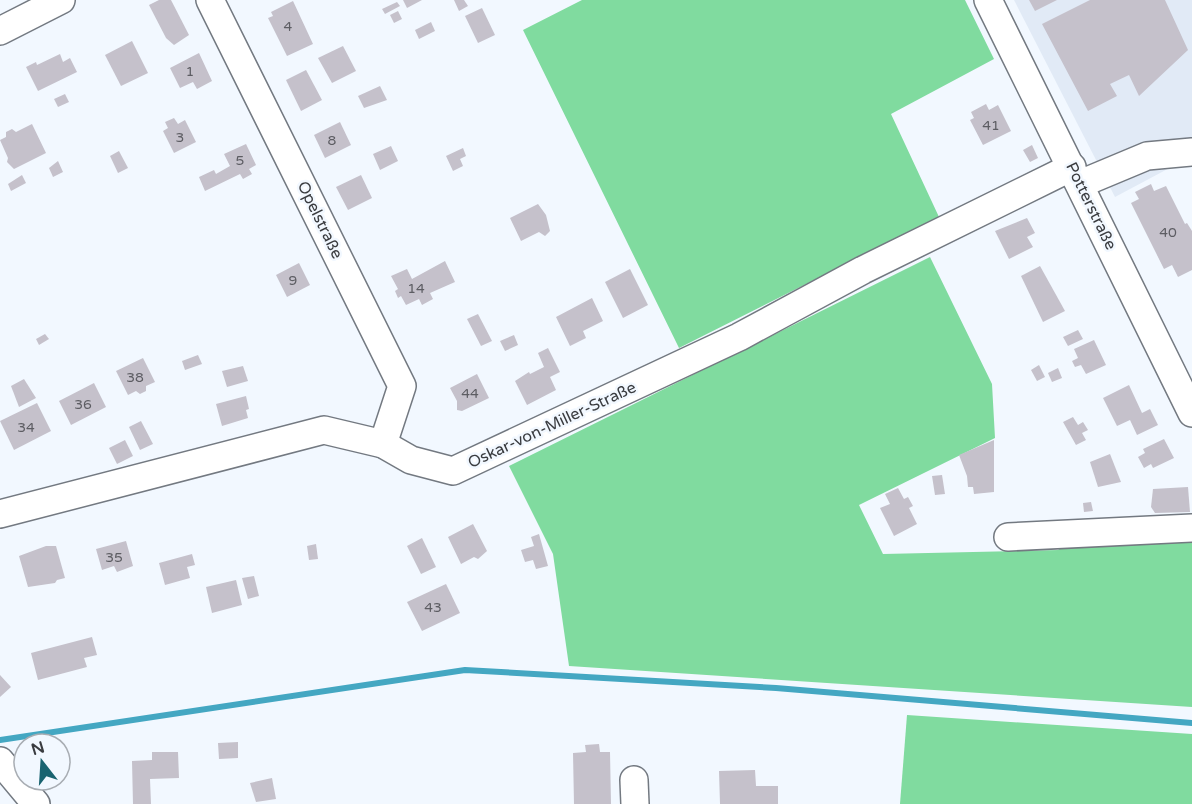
<svg xmlns="http://www.w3.org/2000/svg" width="1192" height="804" font-family="'Varela Round',sans-serif">
  <style>
    .built { fill: #e1eaf6 }
    .green { fill: #80db9f }
    .lines { fill: none; stroke-linecap: round; stroke-linejoin: round }
    .stream { stroke: #44a7c2; stroke-width: 6 }
    .building { fill: #c5c1cb }
    .minor-casing { stroke: #737981; stroke-width: 30 }
    .minor { stroke: #fff; stroke-width: 27 }
    .labels { text-anchor: middle; dominant-baseline: central; stroke-width: 5; stroke-linejoin: round; paint-order: stroke }
    .number-label { font-size: 14px; fill: #5d5d63 }
    .street-label { font-size: 16px; fill: #3a3c40; stroke: #f2f8ff }
  </style>
  <rect width="100%" height="100%" fill="#f2f8ff"/>
  <!-- built -->
  <path class="built" d="M1014 0H1192V156L1115 197Z"/>
  <!-- green -->
  <g class="green">
    <path d="M582 0H965L994 59 891 114 939 217 679 348 523 30Z"/>
    <path d="M930 257 992 384 995 438 859 505 883 554 1058 550 1072 539 1192 535V707L569 666 553 554 509 466Z"/>
    <path d="M907 715 1192 734V804H900Z"/>
  </g>
  <g class="lines">
    <!-- stream -->
    <path class="stream" d="M0 740 465 670 776 688 1192 723"/>
  </g>
  <!-- building -->
  <g class="building">
    <path d="M159 0H171L189 35 174 45 166 38 149 5Z"/>
    <path d="M403 0H422L407 8Z"/>
    <path d="M454 0H464L468 6 459 11Z"/>
    <path d="M1029 0H1057L1035 11Z"/>
    <path d="M1090 0H1165L1188 50 1139 96 1129 75 1110 84 1117 96 1088 111 1042 24Z"/>
    <path d="M293 1 313 44 287 56 268 18 273 16 271 12Z"/>
    <path d="M397 2 400 6 385 14 382 9Z"/>
    <path d="M482 8 495 35 478 43 465 16Z"/>
    <path d="M398 11 402 19 394 23 390 15Z"/>
    <path d="M431 22 435 31 419 39 415 30Z"/>
    <path d="M132 41 148 73 121 86 105 55Z"/>
    <path d="M343 46 356 71 332 83 318 58Z"/>
    <path d="M199 53 212 81 197 89 193 82 180 88 170 68Z"/>
    <path d="M60 54 63 62 70 58 77 72 38 91 26 67 36 62 37 65Z"/>
    <path d="M306 70 322 100 301 111 286 80Z"/>
    <path d="M380 86 387 100 364 108 358 96Z"/>
    <path d="M65 94 69 102 58 107 54 99Z"/>
    <path d="M986 104 989 110 998 105 1011 131 983 145 970 120 974 118 971 112Z"/>
    <path d="M174 118 178 124 185 120 196 142 174 153 163 131 168 128 165 122Z"/>
    <path d="M340 122 351 145 325 158 314 135Z"/>
    <path d="M32 124 46 153 14 169 7 162 8 158 0 140 6 137V132L12 129 16 132Z"/>
    <path d="M246 144 256 165 249 169 252 174 243 179 240 174 205 191 199 177 214 170 216 174 230 166 224 154Z"/>
    <path d="M1032 145 1038 158 1030 162 1023 150Z"/>
    <path d="M391 146 398 161 380 170 373 154Z"/>
    <path d="M463 148 466 156 460 159 463 166 453 171 446 156Z"/>
    <path d="M119 151 128 168 118 173 110 156Z"/>
    <path d="M58 161 63 172 53 177 49 168Z"/>
    <path d="M22 175 26 183 11 191 8 184Z"/>
    <path d="M361 175 372 198 348 210 336 187Z"/>
    <path d="M1151 184 1154 191 1166 186 1185 224 1187 223 1192 231V270L1178 277 1172 265 1164 269 1131 203 1139 199 1135 192Z"/>
    <path d="M538 204 546 215 550 231 545 236 539 232 521 241 510 218Z"/>
    <path d="M1027 218 1035 233 1027 237 1033 247 1009 259 995 231Z"/>
    <path d="M445 261 455 282 430 293 433 299 422 305 419 299 406 305 401 296 398 298 395 291 398 289 391 276 407 269 412 279Z"/>
    <path d="M299 263 310 285 287 297 276 275Z"/>
    <path d="M1040 266 1065 311 1043 322 1021 276Z"/>
    <path d="M630 269 648 305 623 318 605 282Z"/>
    <path d="M592 298 603 321 583 331 586 338 570 346 556 317Z"/>
    <path d="M478 314 492 341 481 346 467 319Z"/>
    <path d="M1078 330 1083 339 1068 346 1063 337Z"/>
    <path d="M45 334 49 339 39 345 36 339Z"/>
    <path d="M514 335 518 345 505 351 500 341Z"/>
    <path d="M1094 340 1106 365 1086 374 1081 365 1075 367 1072 361 1078 358 1074 349Z"/>
    <path d="M548 348 560 372 550 377 556 390 527 405 515 381 529 372 530 374 544 367 538 353Z"/>
    <path d="M198 355 202 364 185 370 182 361Z"/>
    <path d="M143 358 155 382 146 386V391L140 394 136 391 128 395 116 371Z"/>
    <path d="M1039 365 1045 377 1037 381 1031 370Z"/>
    <path d="M243 366 248 381 227 387 222 371Z"/>
    <path d="M1058 368 1062 378 1052 382 1048 373Z"/>
    <path d="M477 374 489 398 462 411 457 410V401L450 388Z"/>
    <path d="M24 379 36 398 19 407 11 386Z"/>
    <path d="M94 383 106 407 71 425 59 401Z"/>
    <path d="M1129 385 1142 413 1150 409 1158 425 1137 435 1130 420 1117 426 1103 398Z"/>
    <path d="M246 396 249 409 246 410 248 418 222 426 216 404Z"/>
    <path d="M37 403 51 431 14 450 0 421Z"/>
    <path d="M1073 417 1078 425 1083 422 1088 430 1082 433 1086 440 1076 445 1063 422Z"/>
    <path d="M141 421 153 444 140 450 129 427Z"/>
    <path d="M1164 439 1174 458 1153 468 1151 464 1144 468 1138 457 1145 453 1143 449Z"/>
    <path d="M125 440 133 456 117 464 109 448Z"/>
    <path d="M994 440V492L974 494 973 487H968L967 476 959 455Z"/>
    <path d="M1110 454 1121 482 1098 487 1090 462Z"/>
    <path d="M942 475 945 494 935 495 932 476Z"/>
    <path d="M1188 487 1190 512 1155 513 1151 507 1153 489Z"/>
    <path d="M898 488 904 499 908 497 913 506 909 508 917 524 894 536 880 508 890 504 885 494Z"/>
    <path d="M1091 502 1093 511 1084 512 1083 503Z"/>
    <path d="M473 524 487 551 478 559 474 557 461 564 448 537Z"/>
    <path d="M539 534 548 566 536 569 533 560 525 562 521 550 534 546 531 537Z"/>
    <path d="M422 538 436 567 421 574 407 546Z"/>
    <path d="M126 541 133 566 117 572 114 566 102 570 96 549Z"/>
    <path d="M316 544 318 559 309 560 307 546Z"/>
    <path d="M46 546H56L65 578 57 580 55 583 28 587 19 556Z"/>
    <path d="M192 554 195 565 187 567 190 578 165 585 159 563Z"/>
    <path d="M254 576 259 596 248 599 242 578Z"/>
    <path d="M236 580 242 605 212 613 206 587Z"/>
    <path d="M446 584 460 613 422 631 407 602Z"/>
    <path d="M92 637 97 655 84 658 87 667 38 680 31 653Z"/>
    <path d="M0 675 11 687 0 697Z"/>
    <path d="M238 742V758L219 759 218 743Z"/>
    <path d="M599 744 600 752H610L611 804H574L573 753 586 752 585 745Z"/>
    <path d="M152 752H178L179 778 150 779 151 804H133L132 761 152 760Z"/>
    <path d="M755 770 756 786H778V804H720L719 771Z"/>
    <path d="M272 778 276 799 256 802 250 783Z"/>
  </g>
  <g class="lines">
    <!-- minor casing -->
    <g class="minor-casing">
      <g id="minor">
        <path d="M210 0 402 386 383 444"/>
        <path d="M988 0 1192 413"/>
        <path d="M0 31 61 0"/>
        <path d="M1080 184 1147 156 1192 152"/>
        <path d="M0 514 324 430 383 444 411 460 453 471 739 337 863 270 1072 167"/>
        <path d="M1008 537 1192 528"/>
        <path d="M0 761 36 804"/>
        <path d="M634 780 635 804"/>
      </g>
    </g>
    <!-- minor -->
    <use href="#minor" class="minor"/>
  </g>
  <g class="labels">
    <!-- number labels -->
    <g class="number-label">
      <text x="288" y="26">4</text>
      <text x="190" y="71">1</text>
      <text x="991" y="125">41</text>
      <text x="180" y="137">3</text>
      <text x="332" y="140">8</text>
      <text x="240" y="160">5</text>
      <text x="1168" y="232">40</text>
      <text x="293" y="280">9</text>
      <text x="416" y="288">14</text>
      <text x="135" y="377">38</text>
      <text x="470" y="393">44</text>
      <text x="83" y="404">36</text>
      <text x="26" y="427">34</text>
      <text x="114" y="557">35</text>
      <text x="433" y="607">43</text>
    </g>
    <!-- street labels -->
    <g class="street-label">
      <text transform="translate(1091 206) rotate(64)">Potterstraße</text>
      <text transform="translate(320 220) rotate(64)">Opelstraße</text>
      <text transform="translate(552 425) rotate(-25)">Oskar-von-Miller-Straße</text>
    </g>
  </g>
  <!-- north arrow -->
  <g transform="translate(42 762) rotate(343)"><circle r="28" fill="#f2f8ff" stroke="#a8adb3" stroke-width="1.5"/>
  <path d="M0-4.5L10 22L0 15L-10 22Z" fill="#196370"/>
  <text y="-9" font-size="16" font-weight="bold" text-anchor="middle" fill="#3a3c40">N</text>
  </g>
</svg>
